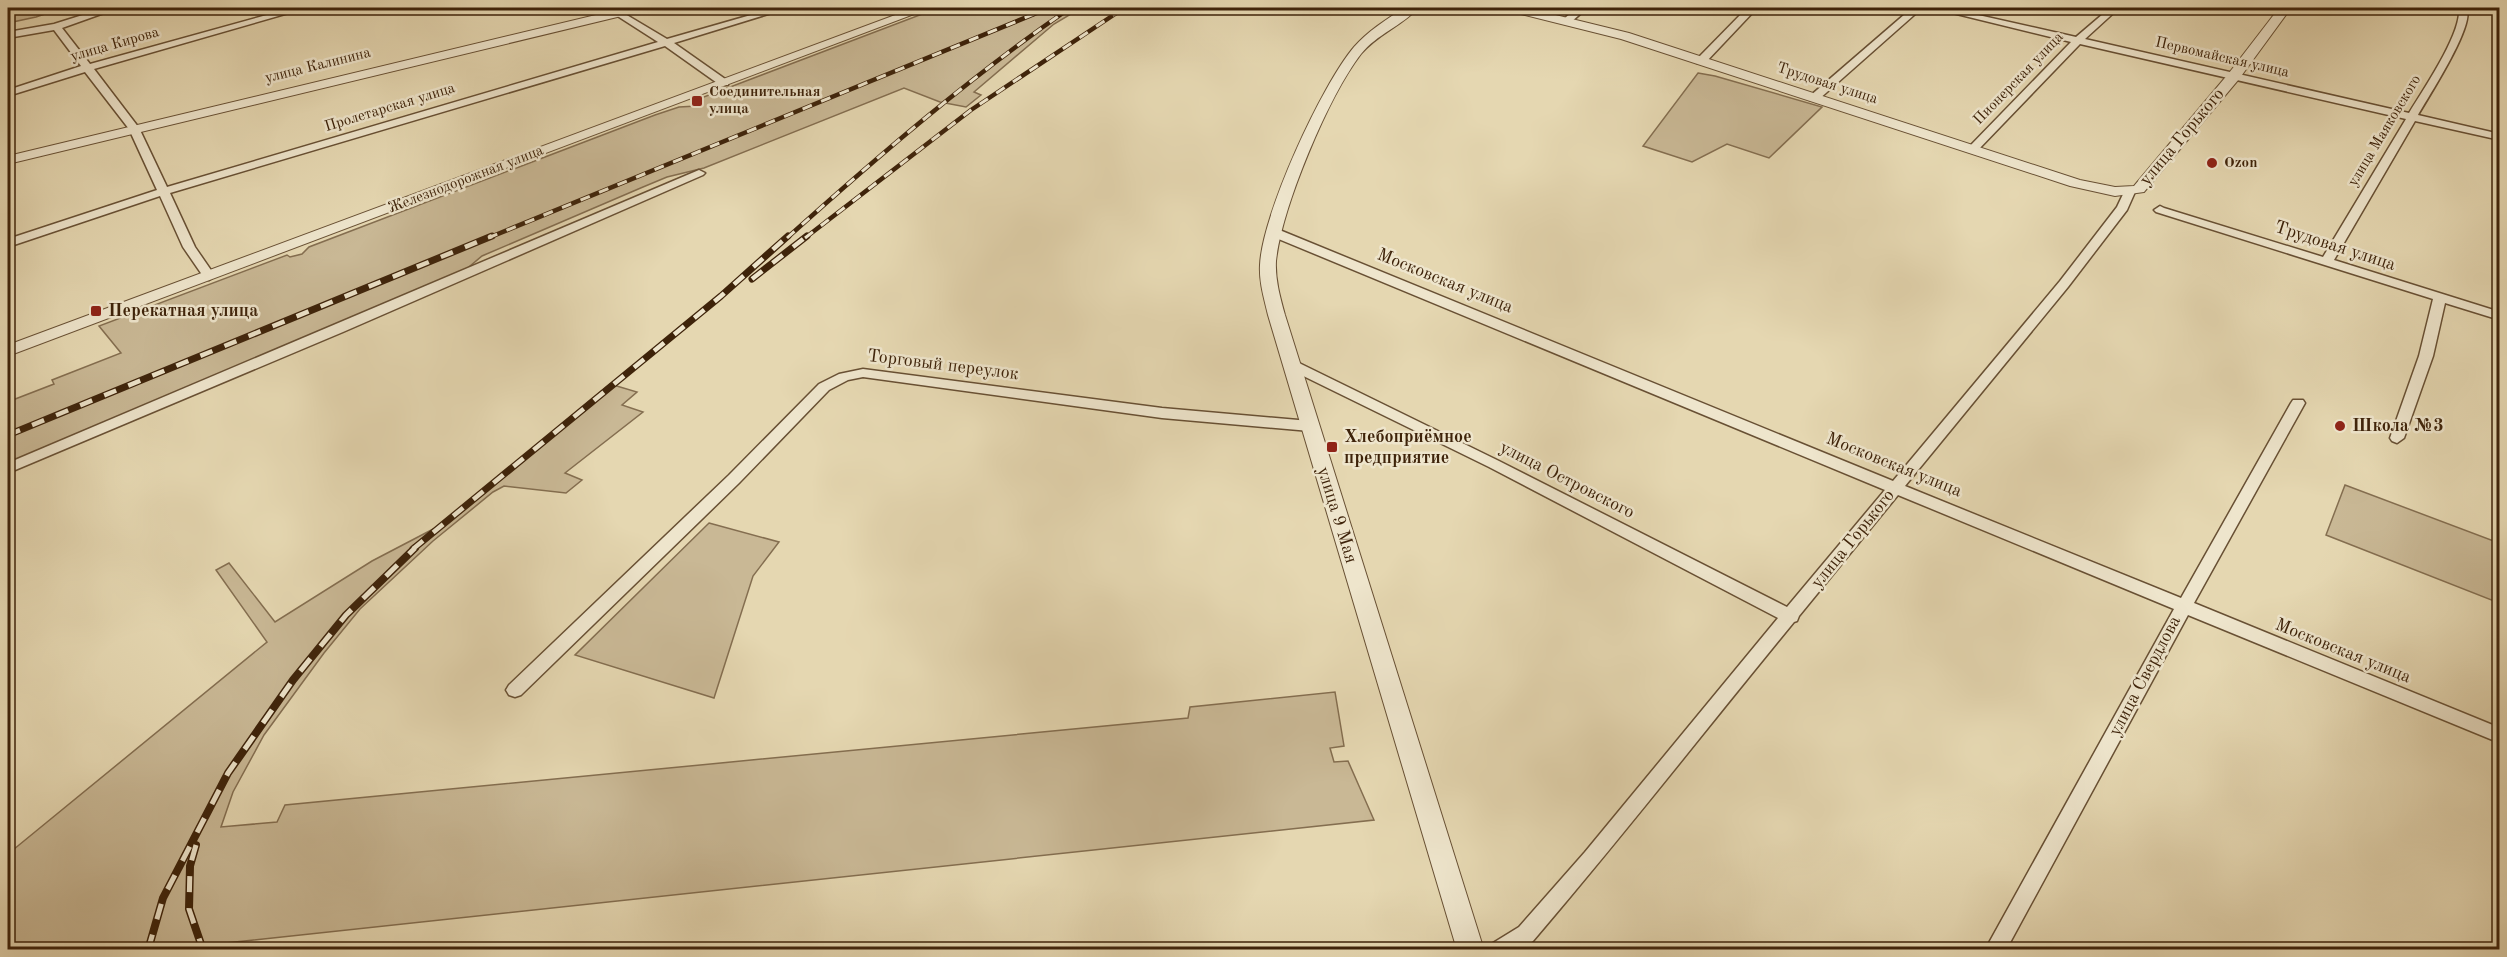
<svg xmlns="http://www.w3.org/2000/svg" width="2507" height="957" font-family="'Old Standard TT',serif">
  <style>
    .green { fill: #c9b895; stroke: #846e50; stroke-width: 1.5 }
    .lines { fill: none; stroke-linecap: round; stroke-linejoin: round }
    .minor-casing { stroke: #685034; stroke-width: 3 }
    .tertiary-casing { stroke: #685034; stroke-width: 2 }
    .minor { fill: #eee5cc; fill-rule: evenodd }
    .tertiary { fill: #eee5cc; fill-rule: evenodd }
    .rail-far2-casing { stroke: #3e230a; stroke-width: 4.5 }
    .rail-far1-casing { stroke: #3e230a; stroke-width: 7 }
    .rail-casing { stroke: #3e230a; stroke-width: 8 }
    .rail-far2 { stroke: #eee5cc; stroke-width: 3; stroke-dasharray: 10; stroke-linecap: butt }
    .rail-far1 { stroke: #eee5cc; stroke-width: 4.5; stroke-dasharray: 13; stroke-linecap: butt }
    .rail { stroke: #eee5cc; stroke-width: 5; stroke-dasharray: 16; stroke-linecap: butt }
    .poi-dot { fill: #8f2418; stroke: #eee5cc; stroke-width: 2 }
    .labels { text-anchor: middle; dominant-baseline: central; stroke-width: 5; stroke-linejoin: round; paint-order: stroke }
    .far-street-label { font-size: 15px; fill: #3e230a; stroke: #eee5cc }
    .far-poi-label { font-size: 15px; font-weight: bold; fill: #3e230a; stroke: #eee5cc; text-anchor: start }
    .street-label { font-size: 18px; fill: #3e230a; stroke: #eee5cc }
    .poi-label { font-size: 18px; font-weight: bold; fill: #3e230a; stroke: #eee5cc; text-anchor: start }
  </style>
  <rect width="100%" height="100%" fill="#e5d7b1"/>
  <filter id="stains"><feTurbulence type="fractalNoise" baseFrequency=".00333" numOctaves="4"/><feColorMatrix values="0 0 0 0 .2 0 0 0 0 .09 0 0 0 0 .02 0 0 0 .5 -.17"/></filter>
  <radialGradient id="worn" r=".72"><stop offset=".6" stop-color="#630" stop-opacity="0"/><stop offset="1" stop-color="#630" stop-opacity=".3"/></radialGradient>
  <!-- green -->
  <g class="green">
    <path d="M8 8H63L36 17 8 23Z"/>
    <path d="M938 8H1081L1054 24 974 92 981 95 966 107 940 102 904 88 704 168 667 177 643 187 482 256 469 267 467 274 8 468V398L10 401 54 384 52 380 121 353 99 326 287 255 290 257 302 254 309 247 655 115 679 107 697 106 701 98Z"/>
    <path d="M1698 73 1715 76 1822 107 1769 158 1727 144 1692 162 1643 146Z"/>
    <path d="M610 384 637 392 622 405 643 412 565 473 582 480 566 493 504 486 493 492 433 541 360 609 324 653 264 735 233 792 221 827 277 822 285 805 1188 718 1190 707 1335 692 1344 746 1330 748 1334 762 1348 761 1374 820 226 943 224 949H8V854L267 642 216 570 229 563 275 622 372 561 439 526Z"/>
    <path d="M2345 485 2499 543V603L2326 535Z"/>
    <path d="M709 523 779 542 753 576 714 698 575 655Z"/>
  </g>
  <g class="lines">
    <!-- minor casing -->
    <g class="minor-casing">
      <g id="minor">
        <path d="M105 8H118L62 28 90 64 292 8H306L94 69 139 128 167 187 658 42 605 8H615L667 39 775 8H788L674 43 728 81V85H720L665 46 170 193 195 247 215 276 209 280 205 279 183 247 160 196 8 247V239L157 190 129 129 85 72 8 96V90L81 66 54 30 8 38V32L54 24Z"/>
        <path d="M1577 8H1587L1571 22H1565V18Z"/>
        <path d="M1747 8H1757L1705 63H1697V59Z"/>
        <path d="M1912 8H1922L1818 100H1810V96Z"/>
        <path d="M1932 8H1947L2076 37 2110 8H2119L2085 39 2409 113C2423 90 2459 37 2459 12L2467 10C2473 28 2429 96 2418 115L2500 134V140L2415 121 2334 260 2500 312V320L2445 303 2433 356 2404 438 2397 443 2392 441 2390 438 2419 356 2433 299 2156 212 2154 210 2160 206 2164 208 2323 257 2406 119 2080 44 1977 151H1969V147L2071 42Z"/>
        <path d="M699 170 705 173 703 175 343 332 8 473V463Z"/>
        <path d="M2129 189 2135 192 2127 210 2068 287 1905 486 2181 598 2291 403 2293 400H2303L2305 403 2194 603 2500 728V743L2188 615 2006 950H1985L2174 609 1898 495 1799 616 1797 621 1794 622C1707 728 1622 837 1533 941L1519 950H1490L1493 943 1519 927 1585 852 1778 618 1489 467 1287 368 1285 365 1287 362H1297L1499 461 1787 607 1885 490 1269 235V229H1277L1893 481 2060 281 2117 207 2125 190Z"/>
        <path d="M863 369 1162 408 1310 421 1317 426 1310 431 1162 418 863 377 848 380 829 390 739 483 521 695 515 697 509 695 506 690 509 685 729 475 819 384 839 374Z"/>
      </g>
    </g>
    <!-- tertiary casing -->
    <g class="tertiary-casing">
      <g id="tertiary">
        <path d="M625 8H644L638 12 8 164V156Z"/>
        <path d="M914 8H930L8 356V345Z"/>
        <path d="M1404 8H1418C1402 26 1377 34 1361 54 1328 97 1282 207 1276 261 1275 279 1280 297 1285 315L1484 950H1457L1268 315C1264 298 1259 282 1260 265 1262 215 1321 86 1354 47 1368 31 1387 19 1404 8Z"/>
        <path d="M1507 8H1527L1629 33 2080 180 2115 187 2134 186 2229 73 2279 8H2291L2239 79 2144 192 2115 196 2070 186 1621 39 1509 11Z"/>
      </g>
    </g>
    <!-- minor -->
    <use href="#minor" class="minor"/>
    <!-- tertiary -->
    <use href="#tertiary" class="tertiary"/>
    <!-- rail-far2 casing -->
    <g class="rail-far2-casing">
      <g id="rail-far2">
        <path d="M488 238 1049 8"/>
        <path d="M787 238C877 157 970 77 1070 8"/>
        <path d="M805 238 971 110 1124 8"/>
      </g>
    </g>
    <!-- rail-far1 casing -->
    <g class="rail-far1-casing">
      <g id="rail-far1">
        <path d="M752 279 807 236"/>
        <path d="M8 435 492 236"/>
        <path d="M413 549 721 296 788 236"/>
      </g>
    </g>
    <!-- rail casing -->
    <g class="rail-casing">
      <g id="rail">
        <path d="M196 845 190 866 189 909 203 950"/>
        <path d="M148 950 163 898 228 773 293 680 346 615 415 548"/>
      </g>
    </g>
    <!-- rail-far2 -->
    <use href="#rail-far2" class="rail-far2"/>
    <!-- rail-far1 -->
    <use href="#rail-far1" class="rail-far1"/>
    <!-- rail -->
    <use href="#rail" class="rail"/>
  </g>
  <!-- markers -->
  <g class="poi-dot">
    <rect x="691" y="95" width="12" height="12" rx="3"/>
    <circle cx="2212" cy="163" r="6"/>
    <rect x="90" y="305" width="12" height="12" rx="3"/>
    <circle cx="2340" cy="426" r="6"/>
    <rect x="1326" y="441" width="12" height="12" rx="3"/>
  </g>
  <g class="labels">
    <!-- far-street labels -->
    <g class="far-street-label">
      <text transform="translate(115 45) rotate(-16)">улица Кирова</text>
      <text transform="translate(2222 58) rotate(13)">Первомайская улица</text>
      <text transform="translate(318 66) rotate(-14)">улица Калинина</text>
      <text transform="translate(2019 79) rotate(-46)">Пионерская улица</text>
      <text transform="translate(1827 84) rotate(18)">Трудовая улица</text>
      <text transform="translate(390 108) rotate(-17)">Пролетарская улица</text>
      <text transform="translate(2385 131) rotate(-59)">улица Маяковского</text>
      <text transform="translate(466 180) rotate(-21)">Железнодорожная улица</text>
    </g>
    <!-- far-poi labels -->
    <g class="far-poi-label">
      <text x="709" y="92">Соединительная<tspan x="709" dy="17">улица</tspan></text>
      <text x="2224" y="163">Ozon</text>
    </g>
    <!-- street labels -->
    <g class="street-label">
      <text transform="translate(2182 137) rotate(-50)">улица Горького</text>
      <text transform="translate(2335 246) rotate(18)">Трудовая улица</text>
      <text transform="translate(1445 281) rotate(22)">Московская улица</text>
      <text transform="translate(943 365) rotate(7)">Торговый переулок</text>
      <text transform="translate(1894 465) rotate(22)">Московская улица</text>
      <text transform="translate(1567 480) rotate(27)">улица Островского</text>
      <text transform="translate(1337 515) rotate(73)">улица 9 Мая</text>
      <text transform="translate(1853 539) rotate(-51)">улица Горького</text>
      <text transform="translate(2343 651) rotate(22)">Московская улица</text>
      <text transform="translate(2145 676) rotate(-62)">улица Свердлова</text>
    </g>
    <!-- poi labels -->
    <g class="poi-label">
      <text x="108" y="311">Перекатная улица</text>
      <text x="2352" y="426">Школа №3</text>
      <text x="1344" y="437">Хлебоприёмное<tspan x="1344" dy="21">предприятие</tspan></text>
    </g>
  </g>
  <!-- margin -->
  <rect width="2507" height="957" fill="none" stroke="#e5d7b1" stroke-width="30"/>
  <rect x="9" y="9" width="2489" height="939" fill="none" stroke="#3e230a" stroke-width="3"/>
  <rect x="15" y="15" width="2477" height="927" fill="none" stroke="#3e230a" stroke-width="1.5"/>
  <rect width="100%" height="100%" filter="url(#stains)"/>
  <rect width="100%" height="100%" fill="url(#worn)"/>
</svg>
